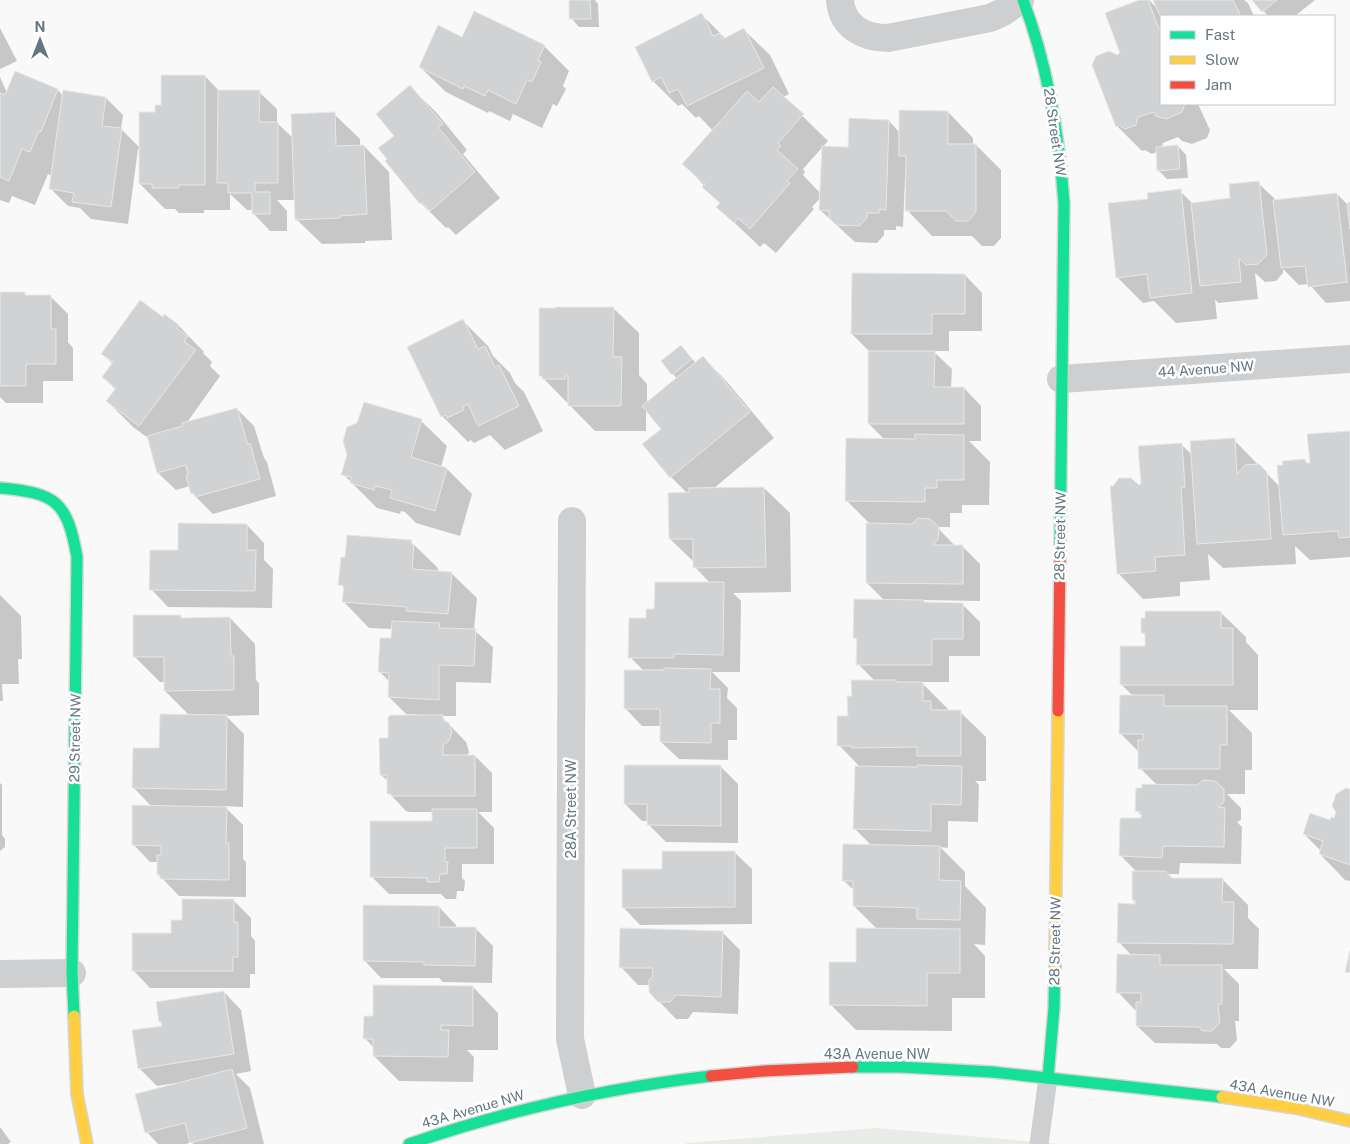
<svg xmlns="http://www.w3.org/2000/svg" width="1350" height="1144" font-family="'Public Sans',sans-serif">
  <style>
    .green { fill: #e8ebe6 }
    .shadow { fill: #0003 }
    .building { fill: #d0d2d3; stroke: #e8e8e8 }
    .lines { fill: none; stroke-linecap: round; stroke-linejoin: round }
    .fast-casing { stroke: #d5d6d7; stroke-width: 14 }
    .slow-casing { stroke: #d5d6d7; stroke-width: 14 }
    .jam-casing { stroke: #d5d6d7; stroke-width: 14 }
    .lane { stroke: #cecfd0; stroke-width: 19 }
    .street { stroke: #cecfd0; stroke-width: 28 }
    .fast { stroke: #16e098; stroke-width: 11 }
    .slow { stroke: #ffcf43; stroke-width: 11 }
    .jam { stroke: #f24e42; stroke-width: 11 }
    .labels { text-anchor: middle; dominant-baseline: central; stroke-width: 5; stroke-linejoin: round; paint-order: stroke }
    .street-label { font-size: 14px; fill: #657683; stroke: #fff }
  </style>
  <rect width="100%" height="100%" fill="#f9f9f9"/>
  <!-- green -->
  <path class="green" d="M876 1128 1060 1144H685L687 1143Z"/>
  <!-- shadow -->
  <g class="shadow">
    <path d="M570 0H595L598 4 599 27H579L571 18Z"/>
    <path d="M1143 0H1149L1159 10 1154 0H1244L1248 3 1254 16H1161V104H1198L1210 130 1207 138 1192 144 1182 141 1178 137 1163 143 1162 148 1178 146 1186 155 1188 178 1167 179 1159 171 1157 152 1152 154 1145 150 1142 151 1117 126V56L1122 54Z"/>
    <path d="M1254 0H1315L1295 16H1268Z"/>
    <path d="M702 15 726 39 744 30 770 55 789 94 783 97 828 141 803 169 805 172 803 175 821 194 849 149 889 121 900 133 948 112 973 138V145H976L1001 170V238L994 246H982L972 236H932L907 210V179H905L903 227 896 226V230H884V235L877 243 855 242 820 210 821 197 812 207 814 209 776 253 764 243 760 247 718 207 721 204 684 164 713 131 699 116 696 118 682 104 678 106 653 81Z"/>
    <path d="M0 28 17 61 0 69Z"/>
    <path d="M463 38 544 46 569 71 563 86 566 89 557 106 553 104 542 128 513 114 510 121 489 111 488 113 446 92 420 67Z"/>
    <path d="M16 73 58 90 63 96 64 92 106 98 123 115 121 129 140 148 156 114 163 106 205 76 220 92H259L277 109V123L293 138 334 114 360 139V146H364L389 172 392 240 365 241V243L322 244 296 219 295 200H277L287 211V231H270L253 213V210H247L230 194V210H204V213H179L175 209H165L140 184V149H138L128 224 91 219 80 208 68 206 50 188 52 176 48 174 35 205 12 196 9 203 0 200V77L7 93Z"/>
    <path d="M410 87 436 112 467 150 463 154 500 198 456 235 448 227 446 228 421 203 389 160Z"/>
    <path d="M1258 183 1276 200 1337 194 1349 206 1350 204V301L1326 303 1309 284 1299 285 1283 269V273L1276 281 1265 282 1255 273 1258 299 1218 303 1215 299 1217 319 1176 323 1154 301 1143 303 1117 277 1149 200 1180 191 1193 204 1232 199Z"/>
    <path d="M965 275 982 293V331H949V351H933L952 369 951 388H964L981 406V441H969L990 462 989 505H962V513H950V527H937L956 547H963L980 564V601L922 600 926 604H962L980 622V656H949V682H921L948 709V712H960L986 737V781H975L979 785 978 822 948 821V848L940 847 965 872V886L986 908 985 945 974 944 985 956V998H952V1031L856 1030 830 1004 878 930 854 906 855 891 843 880 872 846 855 829 860 767 839 745 849 717 853 698 875 681 858 664V641L855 638 885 601 867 583 871 525 846 500 885 440 869 424V351L852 334Z"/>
    <path d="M0 293H24L28 297H51L68 314V342L73 348V381H43V403H6L0 397Z"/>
    <path d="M613 308 639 333V375L647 384V404L677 379 673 374 681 347 696 363 703 357 728 383 774 438 713 489 764 488 790 513 791 592 733 593 741 601 740 672H712L728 688 727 698 737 708V740H728V760L679 759 661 742V726H642L625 708 644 671 630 657 647 619 655 610 711 584 695 567V563L670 539 687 493 671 477 662 429 646 410V431H595L540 375Z"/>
    <path d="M164 316 179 326 204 352 203 353 212 362 210 366 220 376 186 424 237 409 254 426 264 458 267 462 276 496 213 514 192 493 190 486 176 490 158 473 148 438 133 427 107 401 116 390 103 377 113 364 103 354 163 318Z"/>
    <path d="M463 321 488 346 493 356 510 373 515 383 524 392 543 431 505 450 490 435 474 443 471 440 468 442 442 416Z"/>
    <path d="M421 421 447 446 441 467 447 469 472 494 460 536 416 523 405 512 401 511 400 514 377 508 343 474Z"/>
    <path d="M1350 432V557L1310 560 1295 546 1296 564 1223 568 1208 554 1210 580 1180 582V596L1143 599 1118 573 1139 486 1181 444 1192 455 1234 440 1280 487 1284 466 1305 460 1309 465Z"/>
    <path d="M247 525 264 543V560L273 569 272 608 168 607 151 589 179 551Z"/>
    <path d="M411 542 437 567 439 572 451 573 477 598 474 630 493 647 491 683 456 682V716H441L466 742 469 752 467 756H475L492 773V812H478L494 828V864H462V878L465 881 464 891H457L456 899H446L441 894H389L371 876 434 822V812H410L406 811 389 793V782L381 775 389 740 424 717V715L406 714 389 697 390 682 380 672 392 640V629L369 628 344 602 345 589 340 584Z"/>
    <path d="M0 595 21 616 22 659H18L19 684H2L3 701H0Z"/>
    <path d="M1220 612 1246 637V642L1258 655V710H1229L1252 733V770H1245V794H1227L1241 808V820L1237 822 1242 827 1241 864 1180 863 1179 874H1167L1172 879H1222L1248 905V918L1259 929 1258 969H1224L1239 984V1021H1235L1237 1040 1230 1048H1221L1217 1044 1155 1043 1137 1026 1138 1010H1135L1118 992 1132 956 1119 942 1136 905 1133 900 1137 872 1121 856 1142 819V816L1137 811 1157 785 1140 768V753L1121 734 1133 696 1122 685 1147 648V637L1143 633Z"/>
    <path d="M180 616 182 619 230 618 255 644 256 680 259 683V715L226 716 244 734 243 807 224 806 243 825V859L246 862V897L179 896 159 875V862H150L133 844 152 807 133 787 160 750 190 716 165 691V682H160L134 656Z"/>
    <path d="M721 767 738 784V843L666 842 648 824V821H642L625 804Z"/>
    <path d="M0 783 2 785V835L5 839V847L0 851Z"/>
    <path d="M1350 790V881L1345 880 1320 854 1321 851 1304 834 1335 820Z"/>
    <path d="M734 852 752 869V924L640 925 623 907 663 870Z"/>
    <path d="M233 900 251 918V936L255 941V974H250V988H150L133 970 172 934Z"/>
    <path d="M439 907 456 925V928H475L493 946 492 983 443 982 439 978H381L364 960Z"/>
    <path d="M722 932 740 950 738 1014 693 1012 688 1019H676L650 992V985H638L621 967Z"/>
    <path d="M473 987 498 1013V1050H467L474 1057 473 1082 399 1081 374 1056V1048L365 1038 374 1017Z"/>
    <path d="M224 992 241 1010 251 1071 236 1074 250 1088 264 1144H193L192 1142 186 1144H158L147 1132 176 1085V1083L157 1086 139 1068 165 1026 160 1022Z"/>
    <path d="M0 1127 11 1142 8 1144H0Z"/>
  </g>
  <!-- building -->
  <g class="building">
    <path d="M569 0H590L591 19H569Z"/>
    <path d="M1139 0H1148L1161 34V104H1185L1182 112 1166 119 1156 116 1154 112 1138 117 1136 125 1125 129 1119 125 1116 127 1092 65 1096 56 1109 51 1117 55 1120 53 1105 13Z"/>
    <path d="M1153 0H1233L1241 16H1161V18Z"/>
    <path d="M1252 0H1277L1262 12Z"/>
    <path d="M474 11 545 45 538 60 541 62 532 82 527 80 516 104 488 90 485 96 464 86 463 89 419 67 438 25 462 37Z"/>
    <path d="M702 13 713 36 720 33 723 39 744 28 764 68 687 106 678 89 669 93 661 77 652 82 635 47Z"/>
    <path d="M15 71 58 89 41 132 39 131 30 152 22 149 9 181 0 177V93L5 95Z"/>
    <path d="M161 75H205V185H179V188H152V184H139V112H155V105H161Z"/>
    <path d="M410 85 443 124 438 127 475 172 430 211 422 202 420 204 385 161 387 159 378 148 394 136 376 114Z"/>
    <path d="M773 87 804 114 778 143 781 146 777 150 798 169 787 181 790 183 750 229 738 218 734 223 716 207 720 203 702 187 705 184 682 164 747 91 759 102Z"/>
    <path d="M63 90 106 97 102 126 122 128 111 207 72 202 74 193 49 189Z"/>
    <path d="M218 90H260L259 122H278V183H255V192H270V214H252V193H228V183H217Z"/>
    <path d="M899 110 948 111V144H976V212L968 221H956L946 211H905L906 156H899Z"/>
    <path d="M335 112 336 146 364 145 367 214 340 216V218L295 220 291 114Z"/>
    <path d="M849 118 889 120 886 210 879 209V213H867V218L859 226 836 225 829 217V211L819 210 822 146 848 147Z"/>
    <path d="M1178 145 1180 169 1157 171 1156 147Z"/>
    <path d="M1259 181 1267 255 1258 264 1246 265 1239 258 1241 282 1200 286 1191 203 1230 198 1229 184Z"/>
    <path d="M1181 189 1192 293 1150 298 1147 274 1116 278 1108 203 1148 199 1147 193Z"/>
    <path d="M1337 193 1347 282 1308 287 1305 266 1281 268 1273 200Z"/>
    <path d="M1350 202V229L1347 203Z"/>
    <path d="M852 273 965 274V314H932V334H851Z"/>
    <path d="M0 292H25V295H51V329H56V364H26V386H0Z"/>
    <path d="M140 300 163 317 164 314 179 325 177 329 188 336 184 341 196 350 139 426 106 401 116 388 102 377 113 362 101 354Z"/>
    <path d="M556 307H614L613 357H622L621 406H568V376H565V379H542V376H539V308H556Z"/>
    <path d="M463 319 478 349 485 346 495 367 499 365 519 406 478 426 468 404 463 407 464 410 447 418 446 415 441 417 407 347Z"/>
    <path d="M681 345 692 359 672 375 661 361Z"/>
    <path d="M868 351H935L934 387H964V424H868Z"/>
    <path d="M703 356 750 412 670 478 642 444 661 429 642 406Z"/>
    <path d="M364 402 422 419 411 457 447 468 435 511 390 498 392 490 375 486 374 490 350 483 351 477 341 475 347 455 343 441 347 427 357 423Z"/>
    <path d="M237 408 248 445 250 443 260 479 195 497 194 493 191 494 186 476 188 475 186 465 157 473 147 436 182 426V423Z"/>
    <path d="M1350 431V537L1339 538 1338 531 1283 535 1277 465H1283L1282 461 1305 459 1306 463H1310L1307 434Z"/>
    <path d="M915 434 964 435V480H937V488H925V502L845 501 846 438 915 439Z"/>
    <path d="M1235 438 1237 474 1245 465 1259 464 1267 472 1271 539 1197 544 1190 441Z"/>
    <path d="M1182 443 1185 487H1181L1185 555 1155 557 1156 571 1117 574 1110 486H1113L1119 478H1131L1139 485 1141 484 1138 446Z"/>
    <path d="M764 487 766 567 693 568V539H669L668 493 689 492V488Z"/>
    <path d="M918 518 930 519 939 527 938 540 933 545H963V584L866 583V523L912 524Z"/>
    <path d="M178 523 247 524V550H256L255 591 149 590 150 550H178Z"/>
    <path d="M347 535 412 540 411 544H414L412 569 452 572 448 614 406 611 407 607 342 602 344 586 338 585 341 557H345Z"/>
    <path d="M655 582H724L723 655 674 654V658H628L629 618H646V609H654Z"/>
    <path d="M854 599 924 600V602L963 603V639H932V665H856L857 638H853Z"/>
    <path d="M1145 611H1221V628H1233V685H1120V646H1145V633H1141V618H1145Z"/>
    <path d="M133 615H181V618L230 617 231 656H234V690L164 691V657H133Z"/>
    <path d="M392 621 440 623 439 628 476 629 474 666 439 665V700L388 697 389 673 378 672 380 638H391Z"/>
    <path d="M664 668 711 669 710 689H720V723H711V743L660 742V709H624V670H664Z"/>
    <path d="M851 680H896V682H923V701H931V710H961V756H917V747L852 748V746H837V716H848L847 696H852Z"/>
    <path d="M1120 695H1164V706H1227V745H1220V769H1138V740H1143V734H1119Z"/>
    <path d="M160 714 227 715 226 790 132 788 133 748H159Z"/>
    <path d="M391 715H443V720L449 723 452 732 449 741 443 745V755H475V796H391V794H387V775H380L379 738H388V717Z"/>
    <path d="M624 765H721V826L647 825V804H624Z"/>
    <path d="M917 765 962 766 961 805 931 804V831L853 829 855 766 917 767Z"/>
    <path d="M1203 780 1215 781 1224 789V802L1218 807 1225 808 1224 847 1163 846 1162 858 1119 856 1120 818H1141V812L1135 811 1136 788H1142V784L1197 785Z"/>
    <path d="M1346 788 1350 789V865L1319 854 1323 841 1303 834 1310 813 1330 820 1331 817 1334 818 1336 812 1332 806 1336 794Z"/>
    <path d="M132 805 227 807 226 843H229V880L160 879V875H157V855H161V846L132 845Z"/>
    <path d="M432 809H477V848H445V862H448L447 874H440L439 882H427V878L370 877V821H432Z"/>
    <path d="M843 844 940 846 939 880 961 881 960 920 917 919V908L853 906V881H842Z"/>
    <path d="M662 851H735V907L622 908V869H662Z"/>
    <path d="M1132 871H1166L1172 878H1223L1222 902H1234L1233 944 1117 943 1118 903 1135 904V900H1132Z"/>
    <path d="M182 899H234V922H238V957H233V971H132V933H171V920H182Z"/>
    <path d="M363 905 439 906V927H476L475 966 424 965V962L363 961Z"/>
    <path d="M620 928 723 931 721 997 676 995 670 1002H658L649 992V980L652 977 653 968H619Z"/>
    <path d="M856 928 960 929V973H927V1006L829 1005V962H856Z"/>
    <path d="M1350 950V973L1345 972Z"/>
    <path d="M1117 954 1160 955V965H1222V1004H1218L1220 1022 1212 1031H1202L1199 1027 1136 1026V1002H1141V993H1116Z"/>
    <path d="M373 985 473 986V1026L441 1025V1030H449L448 1057 373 1056V1039H363L364 1016H373Z"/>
    <path d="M224 991 234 1054 138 1069 132 1030 162 1026 161 1022H159L156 1002Z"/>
    <path d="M232 1069 247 1128 190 1143 185 1123 145 1133 135 1094Z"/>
  </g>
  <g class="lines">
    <!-- fast casing -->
    <g class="fast-casing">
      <g id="fast">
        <path d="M1023 0C1048 66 1059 133 1064 203L1060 554"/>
        <path d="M0 488C56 493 67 501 77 557L72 973 74 1016"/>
        <path d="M853 1067H901L992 1072 1222 1097"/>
        <path d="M1048 1078 1054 1008 1055 965"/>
        <path d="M409 1144C508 1110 607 1088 711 1076"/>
      </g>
    </g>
    <!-- slow casing -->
    <g class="slow-casing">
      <g id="slow">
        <path d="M1055 965 1058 711"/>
        <path d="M74 1016 77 1094 87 1144"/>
        <path d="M1222 1097 1295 1108 1350 1121"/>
      </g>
    </g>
    <!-- jam casing -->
    <g class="jam-casing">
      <g id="jam">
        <path d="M1058 711 1060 554"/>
        <path d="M711 1076 764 1071 853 1067"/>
      </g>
    </g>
    <!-- lane -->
    <path class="lane" d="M1039 1144 1048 1078"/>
    <!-- street -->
    <g class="street">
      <path d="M840 0C842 27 864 38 888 38L990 18 1003 12 1020 0"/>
      <path d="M1061 379 1350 359"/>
      <path d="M572 521 570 1039 582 1095"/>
      <path d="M0 974 72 973"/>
    </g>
    <!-- fast -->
    <use href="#fast" class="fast"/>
    <!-- slow -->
    <use href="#slow" class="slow"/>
    <!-- jam -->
    <use href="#jam" class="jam"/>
  </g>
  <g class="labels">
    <!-- street labels -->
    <g class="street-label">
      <text transform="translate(1055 132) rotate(82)">28 Street NW</text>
      <text transform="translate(1206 369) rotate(-4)">44 Avenue NW</text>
      <text transform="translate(1060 536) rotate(-89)">28 Street NW</text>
      <text transform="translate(75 738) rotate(-89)">29 Street NW</text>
      <text transform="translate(571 809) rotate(-90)">28A Street NW</text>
      <text transform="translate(1055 941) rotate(-89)">28 Street NW</text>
      <text x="877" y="1054">43A Avenue NW</text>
      <text transform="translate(1282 1093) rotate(10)">43A Avenue NW</text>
      <text transform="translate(473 1109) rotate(-16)">43A Avenue NW</text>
    </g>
  </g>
  <!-- legend -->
  <rect x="1160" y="15" width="175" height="90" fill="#ffffff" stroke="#c1c8cd"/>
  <rect x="1170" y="31" width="25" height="8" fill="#16e098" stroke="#c1c8cd"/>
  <text x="1205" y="40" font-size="15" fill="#657683">Fast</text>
  <rect x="1170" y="56" width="25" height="8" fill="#ffcf43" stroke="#c1c8cd"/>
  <text x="1205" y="65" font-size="15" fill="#657683">Slow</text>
  <rect x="1170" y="81" width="25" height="8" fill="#f24e42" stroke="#c1c8cd"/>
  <text x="1205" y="90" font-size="15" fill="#657683">Jam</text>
  <!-- north arrow -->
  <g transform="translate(40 40)" stroke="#ffffff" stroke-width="4" paint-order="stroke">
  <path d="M0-4L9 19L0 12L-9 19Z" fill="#657683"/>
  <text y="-8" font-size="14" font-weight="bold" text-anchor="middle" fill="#657683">N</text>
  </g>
</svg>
